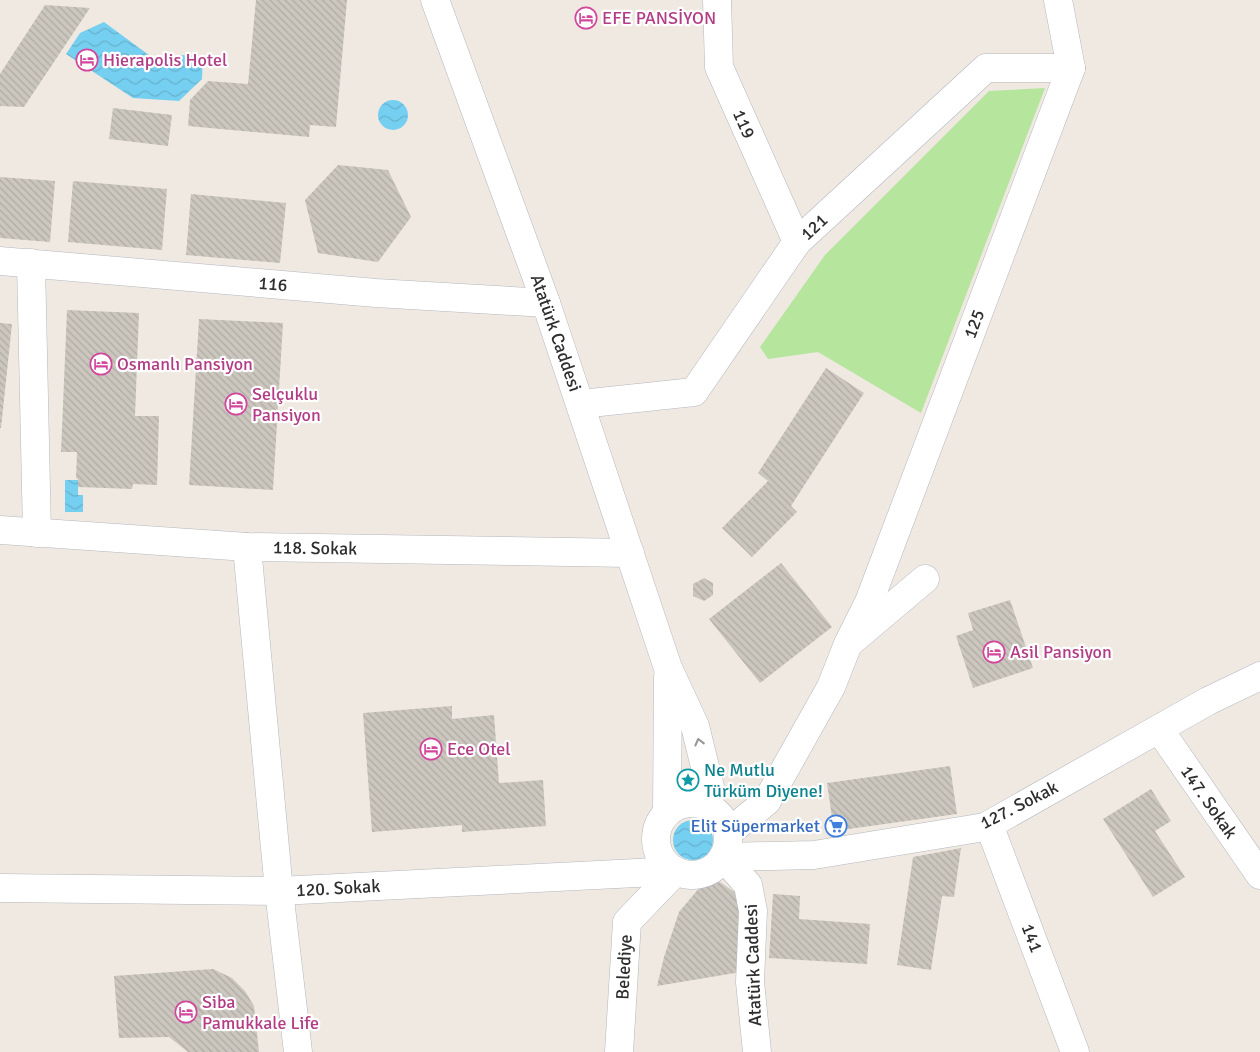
<svg xmlns="http://www.w3.org/2000/svg" width="1260" height="1052" font-family="Signika,sans-serif">
  <style>
    .park { fill: #b6e59e }
    .water { fill: url(#water-waves) }
    .building { fill: url(#building-back-hatch) }
    .lines { fill: none; stroke-linecap: round; stroke-linejoin: round }
    .street-casing { stroke: #b4b7c1; stroke-width: 29 }
    .secondary-casing { stroke: #b4b7c1; stroke-width: 29 }
    .street { stroke: #fff; stroke-width: 28 }
    .secondary { stroke: #fff; stroke-width: 28 }
    .oneway { stroke: #969696 }
    .labels { text-anchor: middle; dominant-baseline: central; stroke-width: 4.5; stroke-linejoin: round; paint-order: stroke }
    .hotel-label { font-size: 18px; fill: #b23c85; stroke: #fff; text-anchor: start }
    .street-label { font-size: 18px; fill: #2e2e2e; stroke: #fff }
    .culture-label { font-size: 18px; fill: #0d838f; stroke: #fff; text-anchor: start }
    .shop-label { font-size: 18px; fill: #366cbe; stroke: #fff; text-anchor: end }
  </style>
  <defs>
    <pattern id="water-waves" width="16" height="10" patternUnits="userSpaceOnUse" patternTransform="scale(1.25)"><rect width="16" height="10" fill="#75cff0"/><path d="M0 5q4-4 8 0t8 0" fill="none" stroke="#66b2ce"/></pattern>
    <pattern id="building-back-hatch" width="6" height="6" patternUnits="userSpaceOnUse" patternTransform="scale(1.25)"><rect width="6" height="6" fill="#cbc7bf"/><path d="M-1 5l2 2M0 0l6 6M5-1l2 2" fill="none" stroke="#afaba4"/></pattern>
  </defs>
  <rect width="100%" height="100%" fill="#efe9e1"/>
  <!-- park -->
  <path class="park" d="M1045 88 921 413 818 352 768 359 760 347 825 255 989 91Z"/>
  <!-- water -->
  <g class="water">
    <path d="M104 22 157 61 173 62 177 55 203 56 202 79 179 101 133 98 66 54 80 33Z"/>
    <circle cx="393" cy="115" r="15"/>
    <path d="M65 480H78V495H83V512H65Z"/>
    <circle cx="693" cy="840" r="20"/>
  </g>
  <!-- building -->
  <g class="building">
    <path d="M256 0H347L336 127 310 125 309 137 188 126 190 100 208 81 248 84Z"/>
    <path d="M45 5 90 8 24 107 0 106V74Z"/>
    <path d="M113 108 172 115 168 146 109 139Z"/>
    <path d="M338 165 388 170 411 217 378 262 318 253 305 200Z"/>
    <path d="M0 177 55 181 50 242 0 238Z"/>
    <path d="M73 181 167 189 162 250 68 242Z"/>
    <path d="M191 194 286 203 280 263 186 255Z"/>
    <path d="M67 310 139 313 135 416H159L157 485 133 484 132 489 78 487V479L76 478 77 452H61Z"/>
    <path d="M199 319 283 323 273 490 189 485Z"/>
    <path d="M0 323 12 324 1 428H0Z"/>
    <path d="M826 368 864 393 791 506 797 512 752 557 722 528 768 481 758 473Z"/>
    <path d="M781 563 832 627 760 683 709 619Z"/>
    <path d="M704 578 713 583V595L704 601 693 596V584Z"/>
    <path d="M1010 600 1033 668 973 688 956 636 973 630 968 613Z"/>
    <path d="M452 706V719L494 715 499 783 543 780 546 826 462 832V825L372 832 363 713Z"/>
    <path d="M950 766 957 814 834 831 827 783Z"/>
    <path d="M1151 789 1171 821 1155 831 1185 877 1153 897 1103 819Z"/>
    <path d="M961 848 954 897 942 896 931 970 897 965 913 857Z"/>
    <path d="M720 882 737 894 740 905 741 972 657 986 664 957 679 912 700 887Z"/>
    <path d="M773 894 800 896 799 919 870 924 867 964 769 958Z"/>
    <path d="M213 969 232 978 245 991 254 1006 259 1052H188L169 1037 119 1038 114 976Z"/>
  </g>
  <g class="lines">
    <!-- street casing -->
    <g class="street-casing">
      <g id="street">
        <path d="M717 0 719 67 797 242"/>
        <path d="M0 261 376 293 546 303"/>
        <path d="M31 263 37 533"/>
        <path d="M581 404 694 392 797 242 986 68H1071"/>
        <path d="M0 530 247 547 630 553"/>
        <path d="M247 547 279 891 298 1052"/>
        <path d="M848 644 869 602 1071 68 1058 0"/>
        <path d="M1159 729 1260 875"/>
        <path d="M985 827 991 830 1075 1052"/>
        <path d="M728 833 767 801 831 687 848 644 925 579"/>
        <path d="M723 857 814 855 985 827 1208 701 1260 676"/>
        <path d="M723 857 748 885 753 911 750 982 757 1052"/>
        <path d="M0 888 279 891 676 871"/>
      </g>
    </g>
    <!-- secondary casing -->
    <g class="secondary-casing">
      <g id="secondary">
        <path d="M435 0 546 303 668 668 695 726 710 787 709 807"/>
        <circle cx="692" cy="839" r="36"/>
        <path d="M667 813 668 677"/>
        <path d="M619 1052 627 922 676 871"/>
      </g>
    </g>
    <!-- street -->
    <use href="#street" class="street"/>
    <!-- secondary -->
    <use href="#secondary" class="secondary"/>
  </g>
  <!-- one-way arrows -->
  <defs><path id="oneway-chevron" d="M-2-3.5L2.5 0L-2 3.5" fill="none" stroke-width="1.6" stroke-linecap="round" stroke-linejoin="round" transform="scale(1.25)"/></defs>
  <use class="oneway" href="#oneway-chevron" transform="translate(699 742) rotate(-104)"/>
  <!-- icons -->
  <defs>
    <g id="hotel-ring" transform="scale(1.125)"><circle r="9.5" fill="#fff" stroke="#d1479c" stroke-width="1.5"/><path d="M-6-4.5h1.5V1H6V5H4.5V3h-9V5H-6ZM-4 0a1.8 1.8 0 1 1 3.6 0ZM.5 0V-2.5h3Q6-2.5 6 0Z" fill="#d1479c"/></g>
    <g id="sight-ring" transform="scale(1.125)"><circle r="9.5" fill="#fff" stroke="#0f9aa8" stroke-width="1.5"/><path d="M0-6L1.8-2.2L6-1.7L2.9 1.2L3.7 5.4L0 3.3L-3.7 5.4L-2.9 1.2L-6-1.7L-1.8-2.2Z" fill="#0f9aa8"/></g>
    <g id="supermarket-ring" transform="scale(1.125)"><circle r="9.5" fill="#fff" stroke="#3f7fe0" stroke-width="1.5"/><path d="M-6-5.5h2.5l.6 2H6L4.5 2H-2.5L-4.4-4H-6ZM-1.5 3.2a1.3 1.3 0 1 0 .1 0ZM3 3.2a1.3 1.3 0 1 0 .1 0Z" fill="#3f7fe0"/></g>
  </defs>
  <g fill-rule="evenodd">
    <use href="#hotel-ring" x="586" y="18"/>
    <use href="#hotel-ring" x="87" y="60"/>
    <use href="#hotel-ring" x="101" y="364"/>
    <use href="#hotel-ring" x="236" y="404"/>
    <use href="#hotel-ring" x="994" y="652"/>
    <use href="#hotel-ring" x="431" y="749"/>
    <use href="#sight-ring" x="688" y="780"/>
    <use href="#supermarket-ring" x="836" y="826"/>
    <use href="#hotel-ring" x="186" y="1012"/>
  </g>
  <g class="labels">
    <!-- hotel labels -->
    <g class="hotel-label">
      <text x="602" y="18">EFE PANSİYON</text>
      <text x="103" y="60">Hierapolis Hotel</text>
      <text x="117" y="364">Osmanlı Pansiyon</text>
      <text x="252" y="394">Selçuklu<tspan x="252" dy="21">Pansiyon</tspan></text>
      <text x="1010" y="652">Asil Pansiyon</text>
      <text x="447" y="749">Ece Otel</text>
      <text x="202" y="1002">Siba<tspan x="202" dy="21">Pamukkale Life</tspan></text>
    </g>
    <!-- street labels -->
    <g class="street-label">
      <text transform="translate(744 124) rotate(66)">119</text>
      <text transform="translate(814 227) rotate(-43)">121</text>
      <text transform="translate(273 284) rotate(5)">116</text>
      <text transform="translate(974 324) rotate(-69)">125</text>
      <text transform="translate(556 333) rotate(71)">Atatürk Caddesi</text>
      <text transform="translate(315 548) rotate(1)">118. Sokak</text>
      <text transform="translate(1209 802) rotate(55)">147. Sokak</text>
      <text transform="translate(1019 805) rotate(-27)">127. Sokak</text>
      <text transform="translate(338 888) rotate(-3)">120. Sokak</text>
      <text transform="translate(1032 938) rotate(69)">141</text>
      <text transform="translate(753 965) rotate(-92)">Atatürk Caddesi</text>
      <text transform="translate(624 967) rotate(-87)">Belediye</text>
    </g>
    <!-- culture labels -->
    <g class="culture-label">
      <text x="704" y="770">Ne Mutlu<tspan x="704" dy="21">Türküm Diyene!</tspan></text>
    </g>
    <!-- shop labels -->
    <g class="shop-label">
      <text x="820" y="826">Elit Süpermarket</text>
    </g>
  </g>
</svg>
